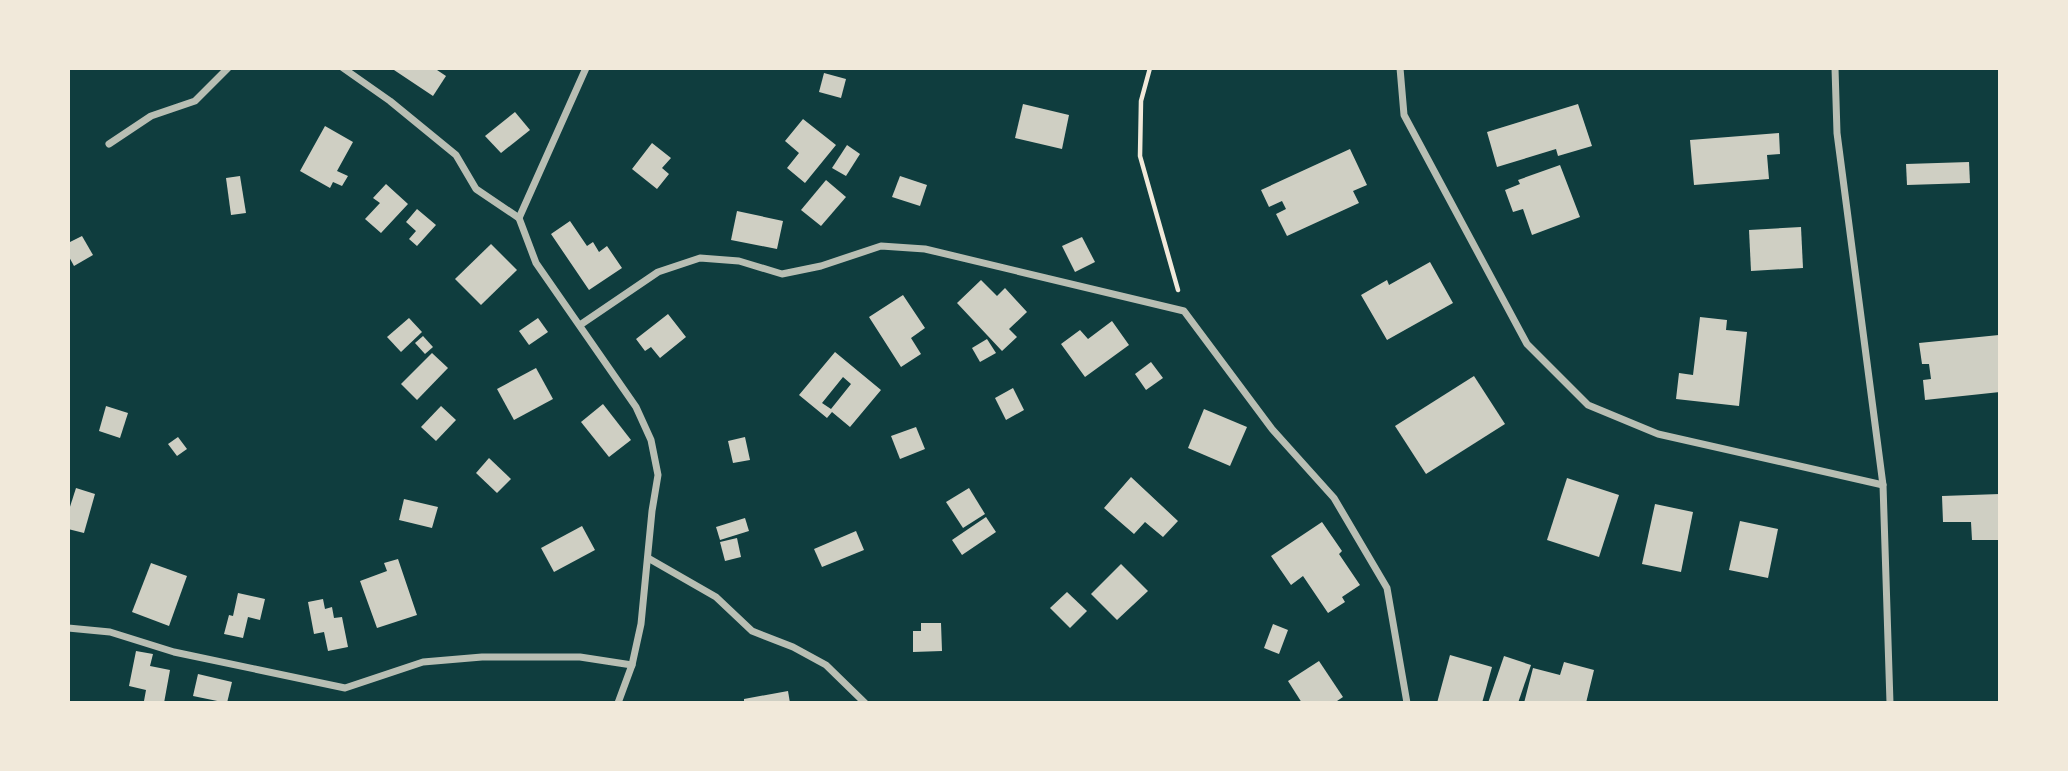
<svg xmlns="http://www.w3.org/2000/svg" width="2068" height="771" font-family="Roboto,sans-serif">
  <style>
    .building { fill: #cfcfc3; fill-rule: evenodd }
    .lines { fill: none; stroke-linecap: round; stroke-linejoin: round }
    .path { stroke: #f1e9da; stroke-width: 4.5 }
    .minor { stroke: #b8beb3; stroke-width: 7 }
  </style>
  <rect width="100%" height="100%" fill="#0f3d3e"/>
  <!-- building -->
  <g class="building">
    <path d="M391 68H434L446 76 433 96Z"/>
    <path d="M824 73 846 79 841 98 819 92Z"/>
    <path d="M1023 104 1069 115 1062 149 1015 138Z"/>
    <path d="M1578 104 1592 146 1558 156 1556 149 1497 167 1487 132Z"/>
    <path d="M515 112 530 130 501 153 485 136Z"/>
    <path d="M803 119 836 145 805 183 787 168 799 153 785 141Z"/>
    <path d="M325 126 353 142 337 171 348 176 342 186 333 182 330 188 300 171Z"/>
    <path d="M1779 133 1780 154 1767 155 1769 179 1694 185 1690 140Z"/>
    <path d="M652 143 671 158 662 168 669 174 657 189 632 169Z"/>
    <path d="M847 145 860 154 846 176 832 168Z"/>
    <path d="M1350 149 1367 185 1353 191 1359 203 1287 236 1276 214 1286 209 1282 201 1269 207 1261 190Z"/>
    <path d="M1969 162 1970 183 1907 185 1906 164Z"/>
    <path d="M1560 165 1580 217 1532 235 1523 209 1513 212 1505 190 1520 184 1518 180Z"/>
    <path d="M240 176 246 213 231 215 226 178Z"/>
    <path d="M900 176 927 185 920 206 892 197Z"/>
    <path d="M826 180 846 197 821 226 801 210Z"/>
    <path d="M386 184 408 204 381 233 365 219 380 203 373 198Z"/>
    <path d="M417 209 436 225 417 246 409 239 416 231 406 222Z"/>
    <path d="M737 211 783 221 777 249 731 240Z"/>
    <path d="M570 221 587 246 593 242 599 252 607 246 622 268 589 290 551 234Z"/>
    <path d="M1801 227 1803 268 1751 271 1749 230Z"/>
    <path d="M82 236 93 255 74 266 68 255V243Z"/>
    <path d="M1082 237 1095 262 1075 272 1062 246Z"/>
    <path d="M491 244 517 270 481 305 455 279Z"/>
    <path d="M1430 262 1453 303 1387 340 1361 295 1387 280 1389 285Z"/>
    <path d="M981 280 997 296 1005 288 1027 312 1009 329 1017 337 1002 351 957 303Z"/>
    <path d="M903 295 925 328 911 338 921 354 901 367 869 317Z"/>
    <path d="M668 314 686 337 660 358 651 347 645 351 636 339Z"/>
    <path d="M1700 317 1727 320 1726 330 1747 332 1739 406 1676 399 1679 373 1693 375Z"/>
    <path d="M409 318 422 332 401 352 387 337Z"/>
    <path d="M538 318 548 332 529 345 519 331Z"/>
    <path d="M1112 321 1129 345 1085 377 1061 344 1080 330 1088 339Z"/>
    <path d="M1999 335 2000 392 1925 400 1923 380 1931 379 1929 364H1922L1919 343Z"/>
    <path d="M423 336 433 347 425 354 415 343Z"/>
    <path d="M987 339 996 353 980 362 972 348Z"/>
    <path d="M835 352 881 390 850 427 832 412 827 418 799 395ZM843 377 851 384 831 409 822 403Z"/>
    <path d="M432 353 448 368 417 400 401 384Z"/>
    <path d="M1151 362 1163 378 1146 390 1135 374Z"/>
    <path d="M536 368 553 399 514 420 497 389Z"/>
    <path d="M1474 376 1505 424 1426 474 1395 426Z"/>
    <path d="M1013 388 1024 410 1006 420 995 398Z"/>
    <path d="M603 404 631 440 609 457 581 422Z"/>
    <path d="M106 406 128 413 120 438 99 431Z"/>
    <path d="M441 406 456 420 436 441 421 427Z"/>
    <path d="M1204 409 1247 427 1230 466 1188 448Z"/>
    <path d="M916 427 925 449 900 459 891 436Z"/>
    <path d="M178 437 187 449 177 456 168 444Z"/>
    <path d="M745 437 750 460 733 463 728 441Z"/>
    <path d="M489 458 511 479 497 493 476 473Z"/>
    <path d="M1131 477 1178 521 1163 537 1145 522 1134 534 1104 508Z"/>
    <path d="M1567 478 1619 495 1599 557 1547 540Z"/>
    <path d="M76 488 95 494 84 533 68 529V513Z"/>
    <path d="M969 488 985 514 963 528 946 502Z"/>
    <path d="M2000 494V540H1972L1971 522H1943L1942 496Z"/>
    <path d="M404 499 438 507 432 528 399 520Z"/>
    <path d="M1655 504 1693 512 1681 572 1642 564Z"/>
    <path d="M986 517 996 532 962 555 952 540Z"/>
    <path d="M745 518 749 531 720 540 716 527Z"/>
    <path d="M1740 521 1778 529 1768 578 1729 570Z"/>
    <path d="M1322 522 1342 551 1339 554 1360 585 1342 597 1345 602 1328 613 1303 576 1291 585 1271 556Z"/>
    <path d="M582 526 595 550 554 572 541 548Z"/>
    <path d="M856 531 864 550 822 567 814 549Z"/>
    <path d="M737 538 741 557 725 561 720 542Z"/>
    <path d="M398 559 417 615 377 628 360 581 387 571 384 563Z"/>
    <path d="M151 563 187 576 169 626 132 612Z"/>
    <path d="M1121 564 1148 591 1117 620 1091 594Z"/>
    <path d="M1067 592 1087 611 1070 628 1050 608Z"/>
    <path d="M238 593 265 599 260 620 248 617 243 638 224 634 229 615 233 616Z"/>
    <path d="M323 599 325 609 332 607 334 618 342 617 348 647 328 651 324 632 314 634 308 602Z"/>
    <path d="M921 623H941L942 651 913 652V631H921Z"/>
    <path d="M1273 624 1288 630 1279 654 1264 648Z"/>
    <path d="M136 651 153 654 150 666 170 670 164 703 144 701 146 690 129 686Z"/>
    <path d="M1450 655 1492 667 1482 703H1437Z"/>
    <path d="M1504 656 1531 665 1518 703H1488Z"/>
    <path d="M1319 661 1343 697 1334 703H1302L1288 681Z"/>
    <path d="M1564 662 1594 670 1586 703H1524L1533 668 1560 675Z"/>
    <path d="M198 674 232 682 227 703 193 696Z"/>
    <path d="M788 691 790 703H744V699Z"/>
  </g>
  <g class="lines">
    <!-- path -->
    <path class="path" d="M1150 68 1141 101 1140 156 1178 290"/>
    <!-- minor -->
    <g class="minor">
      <path d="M343 68 390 101 456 155 476 189 519 218 536 263 636 407 651 440 658 475 652 511 641 624 632 665 618 703"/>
      <path d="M1400 68 1404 115 1527 344 1588 405 1658 434 1883 485"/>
      <path d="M1835 68 1837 133 1883 485 1890 703"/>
      <path d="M109 144 151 116 195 101 228 68"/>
      <path d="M519 218 586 68"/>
      <path d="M580 325 658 272 700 258 739 261 782 274 821 266 881 246 925 249 1184 311 1272 429 1334 498 1387 588 1407 703"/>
      <path d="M648 558 716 597 752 631 793 647 826 665 865 703"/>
      <path d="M68 628 110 632 174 652 345 688 423 662 482 657H580L632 665"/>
    </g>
  </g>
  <!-- border -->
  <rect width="2068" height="771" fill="none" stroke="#f1e9da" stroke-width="140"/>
</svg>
